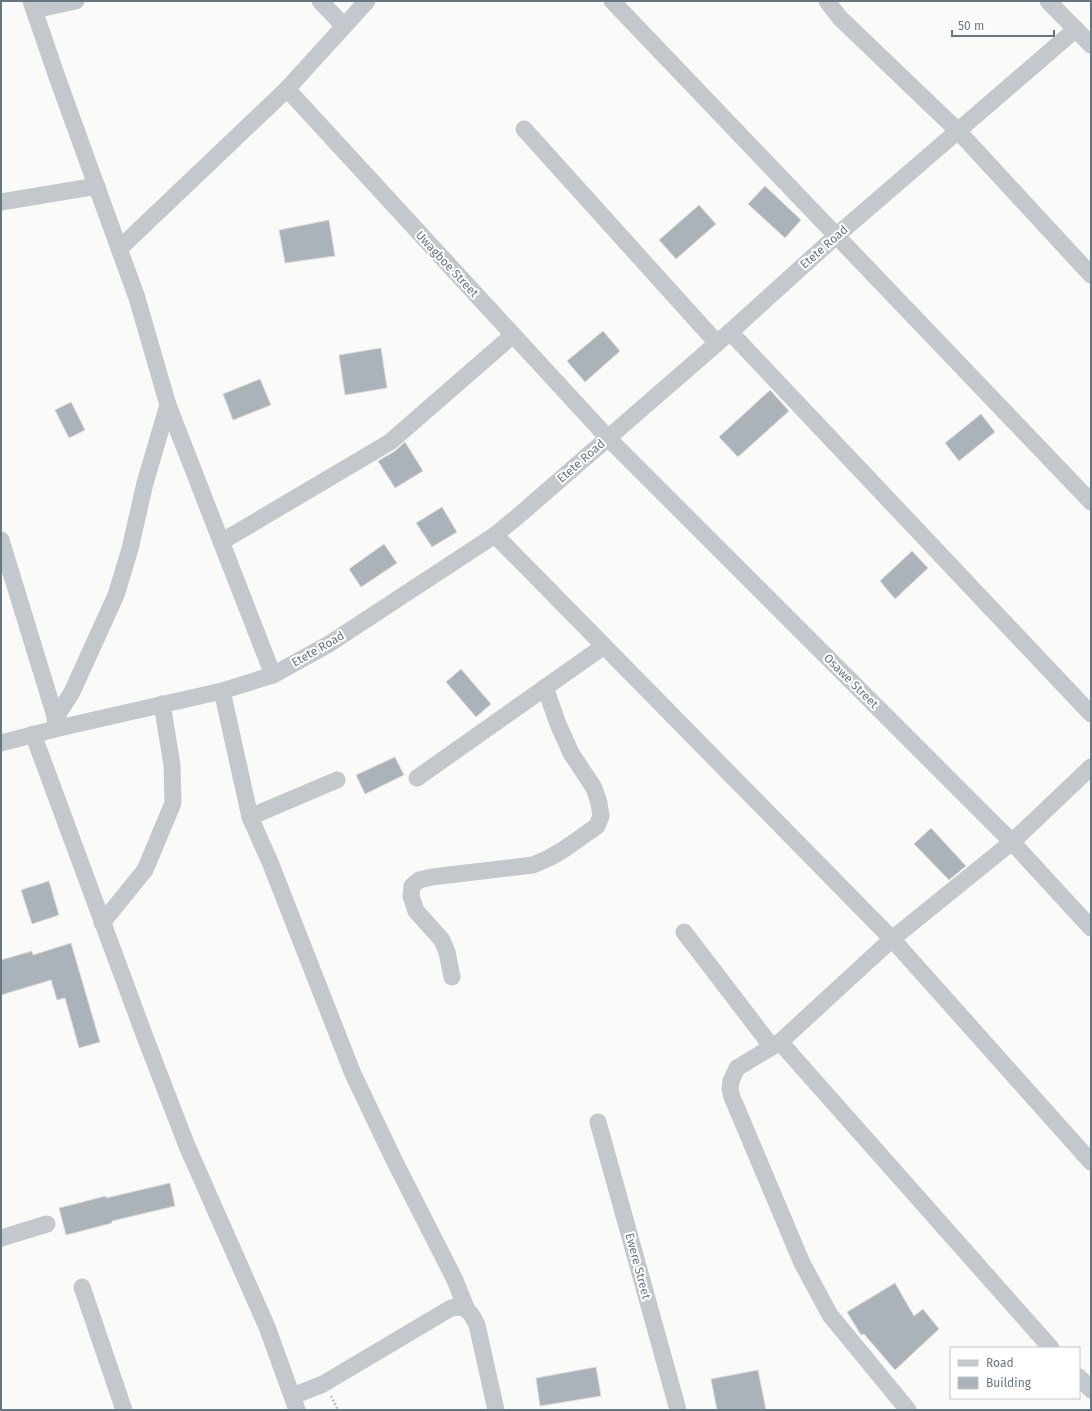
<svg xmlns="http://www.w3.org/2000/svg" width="1092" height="1411" font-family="'Fira Sans',sans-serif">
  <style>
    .building { fill: #aab3b9; stroke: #dcdcda }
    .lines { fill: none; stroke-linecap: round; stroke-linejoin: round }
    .path { stroke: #bbbfc2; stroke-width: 2.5; stroke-dasharray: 2 2; stroke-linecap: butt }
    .minor { stroke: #c3c8cc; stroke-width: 17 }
    .labels { text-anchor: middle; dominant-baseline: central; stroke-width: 4; stroke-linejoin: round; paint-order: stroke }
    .street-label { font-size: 12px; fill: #657683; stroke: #fff }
  </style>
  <rect width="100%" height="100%" fill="#fafaf8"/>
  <!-- building -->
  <g class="building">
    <path d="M765 186 801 220 785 238 748 204Z"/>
    <path d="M699 205 716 224 676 259 659 240Z"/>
    <path d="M329 220 335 256 285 263 279 230Z"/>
    <path d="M603 331 620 351 585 382 567 361Z"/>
    <path d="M381 348 387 388 345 395 339 355Z"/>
    <path d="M260 379 271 405 233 420 223 394Z"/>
    <path d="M770 390 789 411 738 457 719 437Z"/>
    <path d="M71 402 85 430 69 438 55 410Z"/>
    <path d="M981 414 995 432 959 461 945 443Z"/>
    <path d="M405 442 423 471 395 488 378 461 395 451Z"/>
    <path d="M442 507 457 532 432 547 416 523Z"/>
    <path d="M384 544 397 563 361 587 349 569Z"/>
    <path d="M912 551 928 568 895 599 880 581Z"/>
    <path d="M461 669 491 704 476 717 446 682Z"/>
    <path d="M395 757 404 775 365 794 356 775Z"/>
    <path d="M931 828 966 866 949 880 914 844Z"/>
    <path d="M49 881 59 915 32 924 21 890Z"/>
    <path d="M71 943 100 1042 79 1048 65 998 57 1000 51 980 1 995V960L32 951 33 955Z"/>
    <path d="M170 1183 175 1206 112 1221V1223L66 1235 59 1208 106 1196V1198Z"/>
    <path d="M895 1283 914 1316 923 1309 939 1329 895 1370 864 1334 861 1335 847 1312Z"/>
    <path d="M596 1367 601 1396 540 1406 536 1378Z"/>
    <path d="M758 1370 766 1410H717L711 1379Z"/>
  </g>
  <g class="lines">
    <!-- path -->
    <path class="path" d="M331 1396 338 1410"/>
    <!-- minor -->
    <g class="minor">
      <path d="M31 1 57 77 137 298 168 405 273 675"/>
      <path d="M320 1 344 26"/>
      <path d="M612 1 1091 502"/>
      <path d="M827 1 840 18 959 132 1091 275"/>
      <path d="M1048 1 1091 45"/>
      <path d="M34 10 76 1"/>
      <path d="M287 89 608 438 1012 842 1091 928"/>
      <path d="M524 129 717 343"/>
      <path d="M1 202 97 186"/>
      <path d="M119 249 287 89 367 1"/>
      <path d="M730 332 1091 714"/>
      <path d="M495 535 892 939 1091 1162"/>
      <path d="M1 540 58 726"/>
      <path d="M221 542 390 442 513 335"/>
      <path d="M222 691 250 817 270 862 353 1074 394 1160 454 1278 467 1310"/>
      <path d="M55 719 72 692 116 595 130 549 145 483 168 405"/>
      <path d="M33 734 145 1037 187 1146 267 1327 297 1410"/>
      <path d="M1 743 59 728 222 691 273 675 329 644 495 535 517 517 730 332 836 236 1076 29"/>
      <path d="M417 778 604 646"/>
      <path d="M250 817 337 780"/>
      <path d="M102 923 145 870 173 803 172 765 162 704"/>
      <path d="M684 932 772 1047"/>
      <path d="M452 977 447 952 442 940 416 911 411 896 412 886 419 880 432 877 533 865 549 858 563 850 597 826 601 816 599 803 594 788 571 753 558 724 545 687"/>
      <path d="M780 1042 1051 1348"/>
      <path d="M598 1122 678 1410"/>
      <path d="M1 1238 47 1224"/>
      <path d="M82 1287 124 1410"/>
      <path d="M1079 1377 1091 1390"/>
      <path d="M293 1396 323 1384 451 1308C466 1305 471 1312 477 1325L496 1410"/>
      <path d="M908 1410 830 1315 802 1263 732 1097 730 1089 731 1081 737 1068 780 1042 892 939 1012 842 1091 767"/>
    </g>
  </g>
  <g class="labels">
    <!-- street labels -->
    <g class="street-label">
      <text transform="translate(824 247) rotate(-41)">Etete Road</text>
      <text transform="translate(447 264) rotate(47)">Uwagboe Street</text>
      <text transform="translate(581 461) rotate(-41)">Etete Road</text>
      <text transform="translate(318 649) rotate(-30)">Etete Road</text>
      <text transform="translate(851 681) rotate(45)">Osawe Street</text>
      <text transform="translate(638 1266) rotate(75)">Ewere Street</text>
    </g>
  </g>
  <!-- border -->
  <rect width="1092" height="1411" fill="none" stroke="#657683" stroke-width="4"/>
  <!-- legend -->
  <rect x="950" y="1347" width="130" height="52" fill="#ffffff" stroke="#c1c8cd"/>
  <rect x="958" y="1360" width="20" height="6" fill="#c3c8cc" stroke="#c1c8cd"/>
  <text x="986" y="1367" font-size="12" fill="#657683">Road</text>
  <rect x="958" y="1377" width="20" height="12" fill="#aab3b9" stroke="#c1c8cd"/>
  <text x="986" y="1387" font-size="12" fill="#657683">Building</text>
  <!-- scale -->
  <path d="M952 30v6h102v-6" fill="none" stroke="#657683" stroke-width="2"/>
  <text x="958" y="30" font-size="12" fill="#657683" stroke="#ffffff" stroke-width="3" paint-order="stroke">50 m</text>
</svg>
